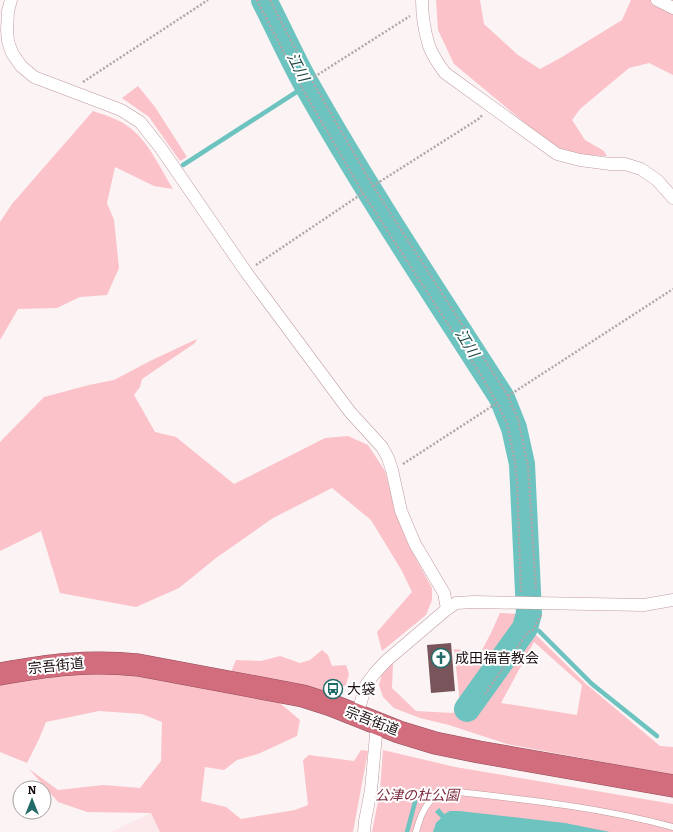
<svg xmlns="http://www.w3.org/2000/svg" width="673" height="832" font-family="Bitter,'Noto Sans JP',serif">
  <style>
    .built { fill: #fce8ea }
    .green { fill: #fbc2c9; fill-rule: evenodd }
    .water { fill: #6cc3bf }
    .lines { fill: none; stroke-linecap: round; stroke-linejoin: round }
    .stream { stroke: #6cc3bf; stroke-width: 4.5 }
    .river { stroke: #6cc3bf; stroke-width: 26 }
    .building { fill: #77555a }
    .lane-casing { stroke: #c09b9f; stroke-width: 7 }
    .street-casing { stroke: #c09b9f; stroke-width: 13 }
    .highway-casing { stroke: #924c58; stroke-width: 23 }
    .path { stroke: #b1a7a9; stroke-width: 2.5; stroke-dasharray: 2 2; stroke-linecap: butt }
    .lane { stroke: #fff; stroke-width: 6 }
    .street { stroke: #fff; stroke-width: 12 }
    .highway { stroke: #d26d7e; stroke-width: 22 }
    .labels { text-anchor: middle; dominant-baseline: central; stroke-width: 4; stroke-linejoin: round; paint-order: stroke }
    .poi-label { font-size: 14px; fill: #1b0e10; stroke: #fff; text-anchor: start }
    .street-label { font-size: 14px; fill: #1b0e10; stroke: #fff }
    .park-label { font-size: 14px; font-style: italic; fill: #7d2b3d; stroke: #fff }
    .water-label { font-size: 15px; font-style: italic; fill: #1c4543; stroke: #fff }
  </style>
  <rect width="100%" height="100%" fill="#fbf3f4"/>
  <!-- built -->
  <path class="built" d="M151 813 160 832H111Z"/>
  <!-- green -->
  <g class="green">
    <path d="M436 0H480L484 24 518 55 540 69 562 57 622 20 631 0H673V75L649 63 629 68 580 109 572 120 585 140 604 151 607 156 580 155 559 151 454 64 438 30Z"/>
    <path d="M138 86 155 107 187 157 180 161 149 117 122 98Z"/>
    <path d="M93 111C108 116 124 121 135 132 151 147 161 170 173 189L154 186 115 167 107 203 114 220 119 268 107 295 80 297 57 308 18 309 0 340V222L12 204Z"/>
    <path d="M197 339 195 343 142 379 140 387 134 395 155 432 176 437 234 484 325 438 348 436 368 445 385 471 396 513 409 546 432 588V600L426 615 382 651 377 632 412 592 402 571 371 520 332 488 273 518 216 558 179 588 136 607 60 593 41 531 0 551V442L44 397 89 385 114 380 152 360Z"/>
    <path d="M500 613 520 614 518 628 465 704V709L471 711 480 697 487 698 530 634H535L586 684 660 746 673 747V775L507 744 449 725 420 718 394 708 383 697 379 685 382 674 393 663 392 688 416 711 453 713 460 703 454 649 481 652 491 633ZM534 642 582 685 577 715 501 703Z"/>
    <path d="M322 650 328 655 332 666 346 665 349 674 346 685 331 692 231 672 236 660 261 661 280 656 300 663 310 660Z"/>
    <path d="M120 671 275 699 300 720 297 736 258 754 237 760 224 770 205 767 201 801 226 807 241 819 295 810 308 805 303 760 309 755 354 761 361 750 368 751 353 832H160L151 813 87 812 58 802 29 769 58 790 103 785 140 788 161 761 162 722 142 714 99 711 46 722 39 739 27 763 0 752V682L16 679Z"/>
    <path d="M383 750 455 767 673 804V832H372L380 791Z"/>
  </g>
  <!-- water -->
  <path class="water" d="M439 808 444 814 450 811H459L565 823 610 832H433L436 823 441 818 435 812Z"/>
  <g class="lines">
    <!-- stream -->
    <g class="stream">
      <path d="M305 86 307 85"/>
      <path d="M183 165 298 91"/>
      <path d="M527 620 530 622"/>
      <path d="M539 631 592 684 657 736"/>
      <path d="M407 832 415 802"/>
    </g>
    <!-- river -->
    <path class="river" d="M264 0C279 29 292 59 308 87 368 193 436 295 502 398L514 428 522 464 529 613 525 628 467 709"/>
  </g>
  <!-- building -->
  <path class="building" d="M451 643 455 691 431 693 427 645Z"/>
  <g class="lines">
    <!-- lane casing -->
    <g class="lane-casing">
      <path id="lane" d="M416 832C420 817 426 799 442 793 447 791 453 792 458 792 531 800 603 808 673 827"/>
    </g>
    <!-- street casing -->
    <g class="street-casing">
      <g id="street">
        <path d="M11 0 8 11 7 30 8 41 12 53 21 66 34 77 121 110 140 122 160 147 246 272 350 412 382 447 388 458 392 470 401 511 415 544 444 593 447 609"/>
        <path d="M422 0C422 14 425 33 429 46 433 56 439 65 445 73L557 154 580 160 610 164H625L641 169 657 180 673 198"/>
        <path d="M657 0 673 8"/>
        <path d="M357 715 366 685 374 674 386 661 447 609 456 603 474 602 644 605 673 600"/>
        <path d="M364 832 365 821 371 790 377 724"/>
      </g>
    </g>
    <!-- highway casing -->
    <g class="highway-casing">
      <path id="highway" d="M0 674C49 665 88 660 138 665L303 696 331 705 399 732 435 743 479 752 673 786"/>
    </g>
    <!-- path -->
    <g class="path">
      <path d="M257 0 302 88 363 193 479 372 497 403 507 423 515 462 517 482 521 592"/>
      <path d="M270 0 311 79 373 186 508 396 518 419 528 466 536 590"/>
      <path d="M311 79 410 16"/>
      <path d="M83 82 208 0"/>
      <path d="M373 186 480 118 482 115"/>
      <path d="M256 265 363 193"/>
      <path d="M508 396 673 289"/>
      <path d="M403 464 497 403"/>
      <path d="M485 694 528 632 533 630 541 615"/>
    </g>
    <!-- lane -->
    <use href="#lane" class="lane"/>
    <!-- street -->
    <use href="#street" class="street"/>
    <!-- highway -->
    <use href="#highway" class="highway"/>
  </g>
  <!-- icons -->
  <defs>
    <g id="church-ring" transform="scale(1)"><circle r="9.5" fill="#fff" stroke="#216c69" stroke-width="1.5"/><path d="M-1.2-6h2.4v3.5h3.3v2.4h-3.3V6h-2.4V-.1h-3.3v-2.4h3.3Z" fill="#216c69"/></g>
    <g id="bus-ring" transform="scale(1)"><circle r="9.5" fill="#fff" stroke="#216c69" stroke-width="1.5"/><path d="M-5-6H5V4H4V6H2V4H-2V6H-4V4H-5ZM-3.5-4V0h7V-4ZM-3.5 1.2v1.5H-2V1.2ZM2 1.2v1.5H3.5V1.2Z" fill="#216c69"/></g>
  </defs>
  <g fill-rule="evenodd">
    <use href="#church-ring" x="441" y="658"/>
    <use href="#bus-ring" x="333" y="689"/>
  </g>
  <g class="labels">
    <!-- poi labels -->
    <g class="poi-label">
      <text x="455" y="658">成田福音教会</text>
      <text x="347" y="689">大袋</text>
    </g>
    <!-- street labels -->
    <g class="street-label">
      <text transform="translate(56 666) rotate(-6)">宗吾街道</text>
      <text transform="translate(372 721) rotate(21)">宗吾街道</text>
    </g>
    <!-- park labels -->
    <g class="park-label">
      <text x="417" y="795">公津の杜公園</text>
    </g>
    <!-- water labels -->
    <g class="water-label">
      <text transform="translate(298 67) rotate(63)">江川</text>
      <text transform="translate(467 343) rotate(58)">江川</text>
    </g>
  </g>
  <!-- north arrow -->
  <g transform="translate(32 800)"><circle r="19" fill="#ffffff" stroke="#a49f9f"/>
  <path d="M0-3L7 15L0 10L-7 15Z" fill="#216c69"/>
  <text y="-6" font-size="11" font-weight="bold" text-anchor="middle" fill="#1b0e10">N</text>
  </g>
</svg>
